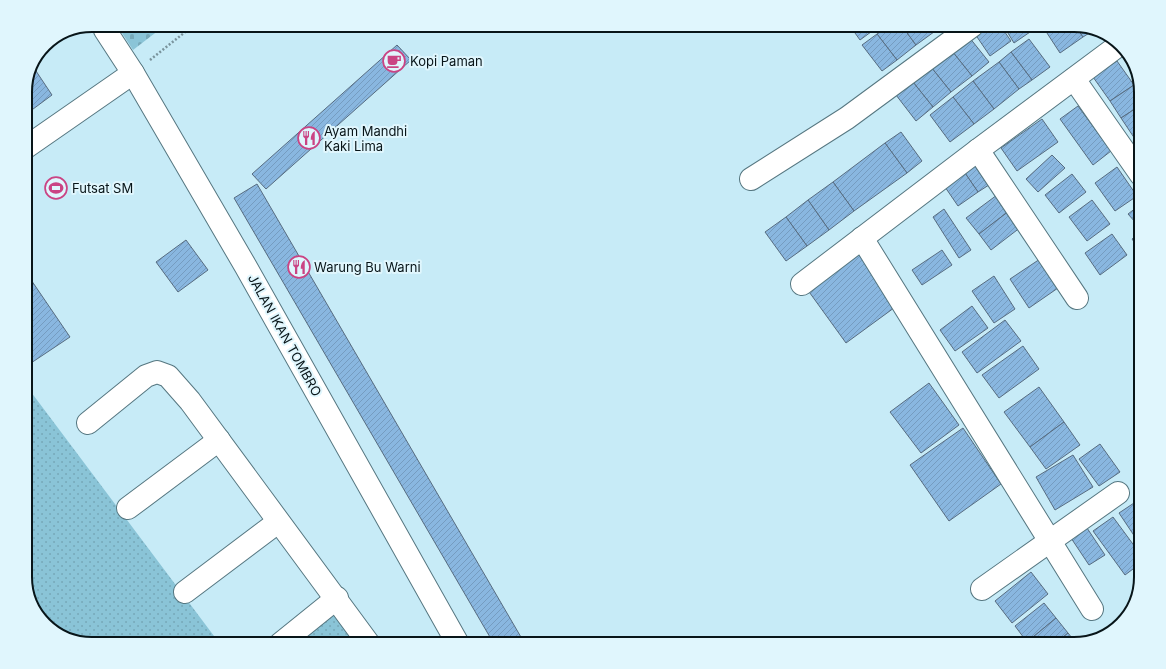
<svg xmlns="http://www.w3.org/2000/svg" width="1166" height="669" font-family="Inter,sans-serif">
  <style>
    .grass { fill: url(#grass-dots) }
    .cemetery { fill: url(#cemetery-stones) }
    .building { fill: url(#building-hatch); stroke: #576c80 }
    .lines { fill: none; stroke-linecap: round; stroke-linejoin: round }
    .minor-casing { stroke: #567781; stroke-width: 24 }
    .path { stroke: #79939c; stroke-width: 2.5; stroke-dasharray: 2 2; stroke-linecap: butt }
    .minor { stroke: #fff; stroke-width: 22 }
    .labels { text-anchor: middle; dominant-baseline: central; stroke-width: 4; stroke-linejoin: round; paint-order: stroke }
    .poi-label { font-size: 13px; fill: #081519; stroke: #e0f6fd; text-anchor: start }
    .street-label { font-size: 13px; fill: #081519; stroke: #e0f6fd }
    .rim { fill: none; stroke: #081519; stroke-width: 2 }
  </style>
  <defs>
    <pattern id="grass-dots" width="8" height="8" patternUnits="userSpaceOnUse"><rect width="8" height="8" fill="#8ac4d7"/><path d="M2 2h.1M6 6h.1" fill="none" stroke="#76a8b8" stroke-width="1.8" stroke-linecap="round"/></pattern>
    <pattern id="cemetery-stones" width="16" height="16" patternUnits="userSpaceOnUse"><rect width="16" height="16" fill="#8ac4d7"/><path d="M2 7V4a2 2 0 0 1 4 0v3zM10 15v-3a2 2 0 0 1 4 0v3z" fill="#76a8b8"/></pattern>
    <pattern id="building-hatch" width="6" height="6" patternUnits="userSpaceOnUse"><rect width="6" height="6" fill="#89b7e0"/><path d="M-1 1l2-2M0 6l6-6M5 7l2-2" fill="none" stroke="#759cc0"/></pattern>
  </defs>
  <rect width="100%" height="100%" fill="#c7ebf7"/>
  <!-- grass -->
  <g class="grass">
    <path d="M25 384 220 644H93L59 635 36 614 25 581Z"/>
    <path d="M335 614 357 644H297Z"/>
  </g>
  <!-- cemetery -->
  <path class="cemetery" d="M120 30H159L133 50Z"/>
  <!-- building -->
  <g class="building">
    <path d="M981 25H1000L1011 41 990 56 973 31Z"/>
    <path d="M1003 25H1030L1033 30 1014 43Z"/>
    <path d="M1052 25H1075L1083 37 1060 53 1045 30Z"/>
    <path d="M1075 25 1094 30 1083 37Z"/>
    <path d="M850 26H873L875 29 860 40Z"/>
    <path d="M888 26H902L916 45 897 60 877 34Z"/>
    <path d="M902 26H936L938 29 916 45Z"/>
    <path d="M877 34 897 60 882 71 862 45Z"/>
    <path d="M969 37 989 62 972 76 952 51Z"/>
    <path d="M1029 39 1050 67 1032 80 1011 52Z"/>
    <path d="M397 45 411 60 266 189 252 174Z"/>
    <path d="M44 47 48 52 39 57Z"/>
    <path d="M1122 49 1132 59 1137 75 1120 51Z"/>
    <path d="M952 51 972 76 951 92 931 67Z"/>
    <path d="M1011 52 1032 80 1019 89 999 62Z"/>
    <path d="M1117 61 1134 85 1110 101 1093 77Z"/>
    <path d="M999 62 1019 89 994 109 973 81Z"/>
    <path d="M931 67 951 92 933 107 913 82Z"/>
    <path d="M34 68 52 95 25 115V88Z"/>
    <path d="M973 81 994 109 974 124 953 97Z"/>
    <path d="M913 82 933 107 916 121 896 95Z"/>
    <path d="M1134 85 1141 96V105L1121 118 1110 101Z"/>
    <path d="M953 97 974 124 950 142 930 115Z"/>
    <path d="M1141 105V139L1137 142 1121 118Z"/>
    <path d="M1078 106 1111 151 1093 165 1060 119Z"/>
    <path d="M1042 119 1058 142 1017 171 1001 148Z"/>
    <path d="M901 132 922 161 907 173 885 143Z"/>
    <path d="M885 143 907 173 854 211 833 182Z"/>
    <path d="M1052 155 1065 168 1038 192 1026 179Z"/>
    <path d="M979 163 992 183 978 192 965 173Z"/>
    <path d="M1117 167 1137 196 1115 211 1095 183Z"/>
    <path d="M965 173 978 192 958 206 945 187Z"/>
    <path d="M1072 174 1086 192 1059 213 1045 195Z"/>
    <path d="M833 182 854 211 829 230 808 200Z"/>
    <path d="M257 184 525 644H494L234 198Z"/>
    <path d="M997 195 1009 211 979 234 966 218Z"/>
    <path d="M808 200 829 230 807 246 786 217Z"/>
    <path d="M1092 200 1110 224 1087 241 1069 217Z"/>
    <path d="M1141 204V220L1136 223 1128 214Z"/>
    <path d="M944 209 971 250 959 258 933 217Z"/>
    <path d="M1009 211 1021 227 991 250 979 234Z"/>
    <path d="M786 217 807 246 786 261 765 232Z"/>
    <path d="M1141 232V244L1137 246 1132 239Z"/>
    <path d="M1112 234 1127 255 1100 275 1085 253Z"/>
    <path d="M186 240 208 270 178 292 156 262Z"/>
    <path d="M942 250 952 265 922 285 912 270Z"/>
    <path d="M859 251 898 305 846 343 807 289Z"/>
    <path d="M1040 259 1058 288 1029 308 1010 279Z"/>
    <path d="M25 271 70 337 25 367Z"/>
    <path d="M994 276 1015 309 994 323 972 291Z"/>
    <path d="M972 306 988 328 955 351 940 330Z"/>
    <path d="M1005 320 1021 341 977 373 962 352Z"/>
    <path d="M1023 346 1039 369 999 398 982 375Z"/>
    <path d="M929 383 959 425 921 453 890 412Z"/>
    <path d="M1039 387 1064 422 1030 447 1004 412Z"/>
    <path d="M1064 422 1080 445 1046 469 1030 447Z"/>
    <path d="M963 428 1001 484 949 521 910 465Z"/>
    <path d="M1100 444 1120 472 1099 486 1079 459Z"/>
    <path d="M1073 455 1093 487 1055 510 1036 477Z"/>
    <path d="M1140 499 1141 500V546L1119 513Z"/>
    <path d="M1113 517 1141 555V563L1125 575 1093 531Z"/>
    <path d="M1087 528 1105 555 1089 565 1071 538Z"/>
    <path d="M1031 572 1048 594 1012 623 995 601Z"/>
    <path d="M1044 603 1056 618 1027 642 1015 626Z"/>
    <path d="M1056 618 1068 633 1055 644H1028L1027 642Z"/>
    <path d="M1068 633 1076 643 1055 644Z"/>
  </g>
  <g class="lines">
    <!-- minor casing -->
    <g class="minor-casing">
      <g id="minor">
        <path d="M105 30 133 73 246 267 458 644"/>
        <path d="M1074 79 1141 175"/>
        <path d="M25 148 133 73"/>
        <path d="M978 150 1077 298"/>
        <path d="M751 179 847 118 972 26"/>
        <path d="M862 238 1092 609"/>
        <path d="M802 284 978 150 1119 45"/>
        <path d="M88 423 146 376 157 372 168 376 190 401 369 644"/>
        <path d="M128 508 219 440"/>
        <path d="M982 589 1118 493"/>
        <path d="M185 592 278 522"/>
        <path d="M280 644 337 598"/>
      </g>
    </g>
    <!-- path -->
    <path class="path" d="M150 60 189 29"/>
    <!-- minor -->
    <use href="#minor" class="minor"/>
  </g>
  <!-- icons -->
  <defs>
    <g id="cafe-ring" transform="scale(1.15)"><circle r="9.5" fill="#e0f6fd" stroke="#ca4484" stroke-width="1.5"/><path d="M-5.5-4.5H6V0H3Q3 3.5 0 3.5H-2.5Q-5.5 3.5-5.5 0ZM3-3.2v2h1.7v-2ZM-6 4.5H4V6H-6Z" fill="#ca4484"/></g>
    <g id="restaurant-ring" transform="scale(1.15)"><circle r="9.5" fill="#e0f6fd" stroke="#ca4484" stroke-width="1.5"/><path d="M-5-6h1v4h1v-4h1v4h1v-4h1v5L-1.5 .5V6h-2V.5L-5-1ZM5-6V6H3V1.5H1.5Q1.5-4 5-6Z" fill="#ca4484"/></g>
    <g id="stadium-ring" transform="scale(1.15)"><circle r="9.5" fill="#e0f6fd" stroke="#ca4484" stroke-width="1.5"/><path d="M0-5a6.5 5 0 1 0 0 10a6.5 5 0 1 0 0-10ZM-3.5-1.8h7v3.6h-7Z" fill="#ca4484"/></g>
  </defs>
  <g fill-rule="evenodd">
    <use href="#cafe-ring" x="394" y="61"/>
    <use href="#restaurant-ring" x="309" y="138"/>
    <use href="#stadium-ring" x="56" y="188"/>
    <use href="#restaurant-ring" x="299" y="267"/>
  </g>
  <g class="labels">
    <!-- poi labels -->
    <g class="poi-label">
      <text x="410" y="61">Kopi Paman</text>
      <text x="324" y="131">Ayam Mandhi<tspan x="324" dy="15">Kaki Lima</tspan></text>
      <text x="72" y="188">Futsat SM</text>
      <text x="314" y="267">Warung Bu Warni</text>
    </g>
    <!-- street labels -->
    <g class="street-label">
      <text transform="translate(285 335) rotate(61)">JALAN IKAN TOMBRO</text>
    </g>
  </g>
  <!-- crop -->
  <path d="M0 0H1166V669H0ZM92 32H1074A60 60 0 0 1 1134 92V577A60 60 0 0 1 1074 637H92A60 60 0 0 1 32 577V92A60 60 0 0 1 92 32Z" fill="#e0f6fd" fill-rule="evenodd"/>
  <path class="rim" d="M92 32H1074A60 60 0 0 1 1134 92V577A60 60 0 0 1 1074 637H92A60 60 0 0 1 32 577V92A60 60 0 0 1 92 32Z"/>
</svg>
